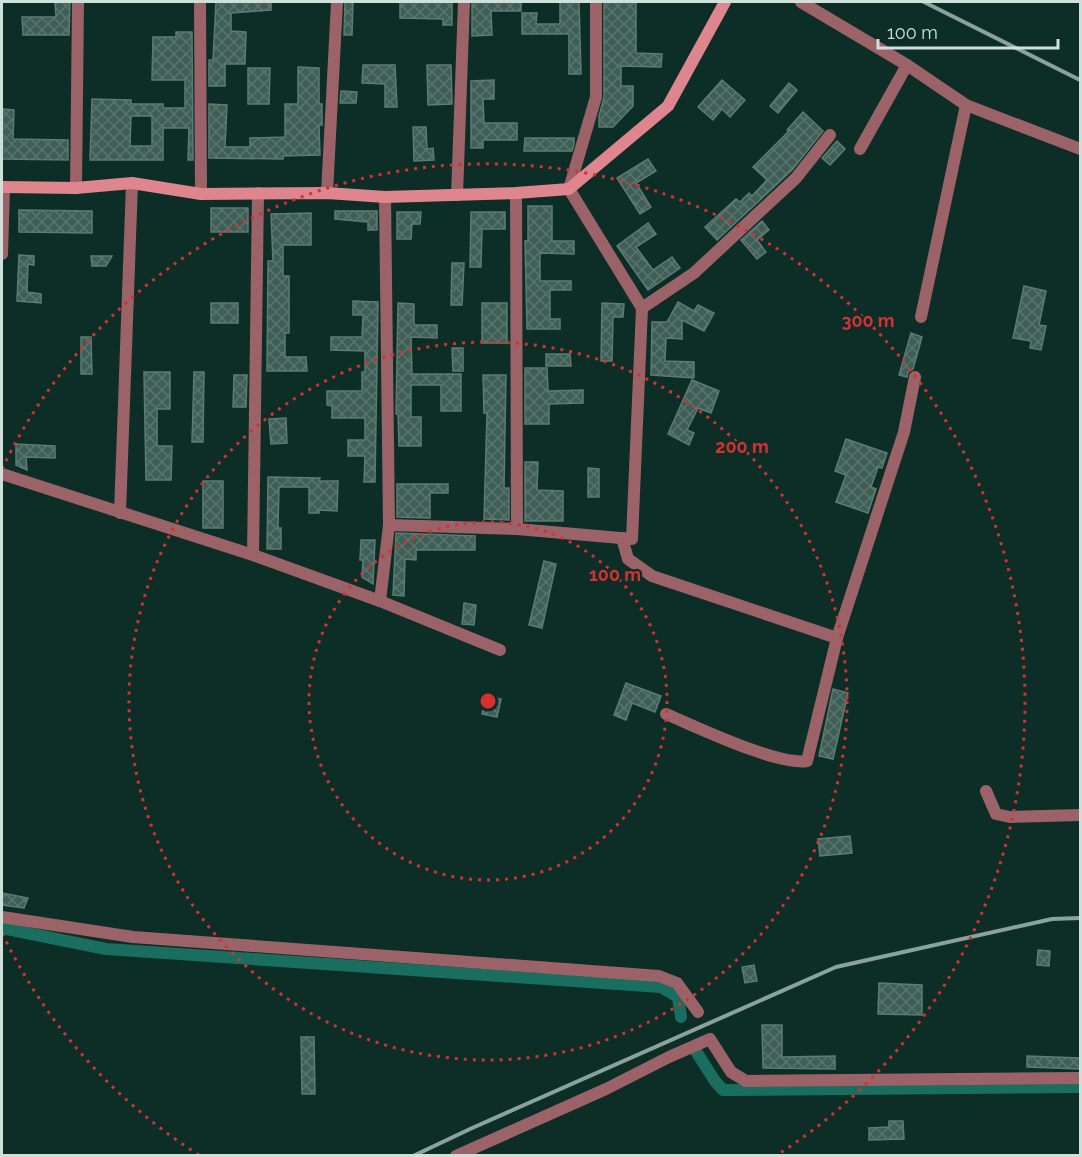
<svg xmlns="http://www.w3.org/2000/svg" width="1082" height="1157" font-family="Raleway,sans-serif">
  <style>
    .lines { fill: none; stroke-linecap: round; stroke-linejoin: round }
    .canal { stroke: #1a6e5f; stroke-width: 12 }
    .building { fill: url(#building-cross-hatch); stroke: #5b7b73; stroke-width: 1.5; fill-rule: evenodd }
    .street { stroke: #9b6368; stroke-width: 12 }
    .secondary { stroke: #de858d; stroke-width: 12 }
    .rail { stroke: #8ba29c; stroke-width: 4 }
    .ring { fill: none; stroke: #d63131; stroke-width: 3; stroke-dasharray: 3 6 }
    .centre { fill: #d63131; stroke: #0d2d27; stroke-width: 3 }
    .ring-label { font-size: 18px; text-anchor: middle; font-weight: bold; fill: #d63131; stroke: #0d2d27; stroke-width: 4.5; stroke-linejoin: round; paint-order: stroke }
  </style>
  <defs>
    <pattern id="building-cross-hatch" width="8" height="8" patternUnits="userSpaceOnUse" patternTransform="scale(1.5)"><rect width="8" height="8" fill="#3e5e56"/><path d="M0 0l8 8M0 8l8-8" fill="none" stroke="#59756e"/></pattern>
  </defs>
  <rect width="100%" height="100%" fill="#0d2d27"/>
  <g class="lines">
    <!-- canal -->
    <g class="canal">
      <path d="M2 928 106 949 661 987 678 997 681 1017"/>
      <path d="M697 1053 715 1081 723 1090 1080 1087"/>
    </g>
  </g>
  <!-- building -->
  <g class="building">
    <path d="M55 2H70L69 35H23L22 17H56Z"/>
    <path d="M216 2H271V10L231 13V31L246 32 245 64H225V86H209V60H213Z"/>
    <path d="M345 2H353L352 35H344Z"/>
    <path d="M400 2H452V25H443V19L400 18Z"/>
    <path d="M472 2H521V11H491L492 35 472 36Z"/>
    <path d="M560 2H579L581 74H569V34H522V13H537L536 24H560Z"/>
    <path d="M604 2H636V53L662 54 661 67 621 66V86H633V106L613 127H599V116L604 97Z"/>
    <path d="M176 32H192L193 160H188L189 128H163V160H90L92 99 131 100V104H163V108H185V80H152L153 37H176ZM131 116H152V146H130Z"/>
    <path d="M363 65H395L397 107H385V84L362 83Z"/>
    <path d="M427 65H451L452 104 428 105Z"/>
    <path d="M298 67 319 68V104H322V125H319L320 155 283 156V159L209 158V104L227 105 225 147H250V138L285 137V104H298Z"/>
    <path d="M248 68H270L269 104H248Z"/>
    <path d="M494 80V99H483L484 123H517V140H483V148H471V81Z"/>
    <path d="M722 80 745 100 730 117 722 109 713 120 698 107Z"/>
    <path d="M789 83 797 90 778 113 770 106Z"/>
    <path d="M341 91 357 92 356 103H340Z"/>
    <path d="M2 109 14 110 13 139 68 140V160L2 159Z"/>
    <path d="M803 112 823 131 792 170 717 240 705 227 736 199 740 202 749 193 752 196 767 180 753 167 789 131 787 130Z"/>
    <path d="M413 127H426L427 149 433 148 434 160 414 161Z"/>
    <path d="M525 138H574V144L572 151H524Z"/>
    <path d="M837 141 845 149 830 165 822 158Z"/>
    <path d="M648 159 656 171 636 183 651 207 640 214 617 178Z"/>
    <path d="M528 206H552V241H574V254L540 253V281H571V290H550V319H560V329H527L525 241H528Z"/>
    <rect x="211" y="208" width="37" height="24"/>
    <path d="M19 210 92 211V233L19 232Z"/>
    <path d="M335 211H377V230H368V222L335 219Z"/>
    <path d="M397 212H421L420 224H412L411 239H397Z"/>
    <path d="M471 212H505V229H482L481 267H470Z"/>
    <path d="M311 213V245H283V276H289V333H285V357H306L307 371H267L268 261H273L271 214Z"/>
    <path d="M762 221 769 230 757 240 766 252 757 259 741 240Z"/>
    <path d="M648 223 656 234 636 247 653 270 672 257 680 268 648 290 617 246Z"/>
    <path d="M19 255 34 256V265L28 264 27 292 41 294V303L17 301Z"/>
    <path d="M91 256H112L106 266H92Z"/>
    <path d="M452 263H464L462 305H451Z"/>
    <path d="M1024 286 1046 291 1039 325 1046 326 1041 350 1030 348 1031 341 1013 338Z"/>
    <path d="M353 301 378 302 375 482H364L365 456H348V440H365V418H332V406L327 405V391H362V372H365V351L331 350V337H362L363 315H353Z"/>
    <path d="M678 302 694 311 698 305 714 313 704 331 682 320V339L666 338 665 361 694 362V378L651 375 652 322H667Z"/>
    <rect x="211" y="303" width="27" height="20"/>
    <path d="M398 303 414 304V325H437V338L411 337 412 374H461V411H441V385H411V417H421V446H399L398 414H396Z"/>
    <rect x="482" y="303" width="25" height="40"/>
    <path d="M602 303 624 304 623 317H613L612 361H601Z"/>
    <path d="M911 333 922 337 913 369 908 372 907 377 899 375Z"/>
    <path d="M81 337H91L92 374H81Z"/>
    <path d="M452 348H463V371H453Z"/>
    <path d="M546 354H570L571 366H546Z"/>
    <path d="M525 368H547L548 391 583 390V403L549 404V424H525Z"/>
    <path d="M144 372H170V409H157V446H172L171 480H146Z"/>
    <path d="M194 372H204L203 442H192Z"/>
    <path d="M234 375H247L246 407H233Z"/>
    <path d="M483 375H506L504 488H509V520L484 519 487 413H484Z"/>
    <path d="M692 380 719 391 711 413 698 408 687 430 694 433 689 445 668 434Z"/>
    <path d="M286 418 287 443 271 444 269 419Z"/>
    <path d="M846 439 887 453 882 468 878 467 871 487 876 489 868 513 836 502 846 475 835 471Z"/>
    <path d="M16 444 55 446V458L26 457 27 470 16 465Z"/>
    <path d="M525 462H538L537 490 563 491V521H525Z"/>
    <path d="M588 468 599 469V497H588Z"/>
    <path d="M268 477 320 478 319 481H338L337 511 319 510V513H309V487H279L278 528H281V549H267Z"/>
    <rect x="203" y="481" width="20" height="47"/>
    <path d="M397 484H448V493H430V518L397 517Z"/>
    <path d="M396 533 475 536V550H416V560L405 559 404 596 393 595Z"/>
    <path d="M361 540H375L373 584 362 577 363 560H360Z"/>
    <path d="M544 561 556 564 542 628 529 625Z"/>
    <path d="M464 603 476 605 474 625 462 624Z"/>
    <path d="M626 683 661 696 655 712 632 703 626 720 614 715Z"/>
    <path d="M833 689 848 693 833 759 819 756Z"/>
    <path d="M486 696 501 699 497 717 482 714Z"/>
    <path d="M850 836 852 853 820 856 818 839Z"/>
    <path d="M2 893 28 898 24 908 2 905Z"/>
    <path d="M1038 950 1050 951 1049 966 1037 965Z"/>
    <path d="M754 965 757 981 745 983 742 967Z"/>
    <path d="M879 983 922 985V1015L878 1014Z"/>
    <path d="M762 1025H782V1057L835 1056V1069L763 1068Z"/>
    <path d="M301 1037H314L315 1094H302Z"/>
    <path d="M1027 1056 1080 1058V1069L1027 1067Z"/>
    <path d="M889 1121H903L904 1139 869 1140V1128L889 1127Z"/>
  </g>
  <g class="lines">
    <!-- street -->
    <g class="street">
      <path d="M200 2 201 194"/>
      <path d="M801 2 907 65 860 149"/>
      <path d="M907 65 966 105 921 317"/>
      <path d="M966 105 1080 149"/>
      <path d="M76 188 78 2"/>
      <path d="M327 193 337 2"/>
      <path d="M516 193 517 529"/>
      <path d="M457 195 464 2"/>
      <path d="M2 254 4 187"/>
      <path d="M642 308 694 273 796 178 830 135"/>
      <path d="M2 474 253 555 380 601 500 650"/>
      <path d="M120 513 132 183"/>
      <path d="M389 525 517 529 632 539 642 308 569 189 596 97V2"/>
      <path d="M622 538 628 559 652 576 837 638 807 761C778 766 697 727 666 714"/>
      <path d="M253 555 258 193"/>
      <path d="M380 601 389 525 385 197"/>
      <path d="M837 638 904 432 915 377"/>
      <path d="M986 791 996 814 1010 817 1080 815"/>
      <path d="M2 917 133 937 659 976 677 983 698 1012"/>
      <path d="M456 1156 606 1089 669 1057 710 1039 731 1072 746 1081 1080 1078"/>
    </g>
    <!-- secondary -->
    <path class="secondary" d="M2 187 76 188 132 183 201 194 327 193 385 197 516 193 569 189 668 106 725 2"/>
    <!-- rail -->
    <g class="rail">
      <path d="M924 2 1080 80"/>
      <path d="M413 1156 470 1129 836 967 1052 919 1080 918"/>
    </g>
  </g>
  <!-- distance rings -->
  <g class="ring">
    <circle cx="488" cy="701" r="179"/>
    <circle cx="488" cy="701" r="359"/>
    <path d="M199 1155A538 538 0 0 1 2 933M2 469A538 538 0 1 1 777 1155"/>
  </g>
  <circle cx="488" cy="701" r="9" class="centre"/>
  <g class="ring-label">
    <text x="868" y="327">300 m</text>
    <text x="742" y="453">200 m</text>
    <text x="615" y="581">100 m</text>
  </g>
  <!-- border -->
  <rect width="1082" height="1157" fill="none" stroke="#cfe0db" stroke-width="6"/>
  <!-- scale -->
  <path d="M878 39v9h180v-9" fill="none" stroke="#cfe0db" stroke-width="3"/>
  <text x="887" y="39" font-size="18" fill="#cfe0db" stroke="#0d2d27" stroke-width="4.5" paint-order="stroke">100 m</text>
</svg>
